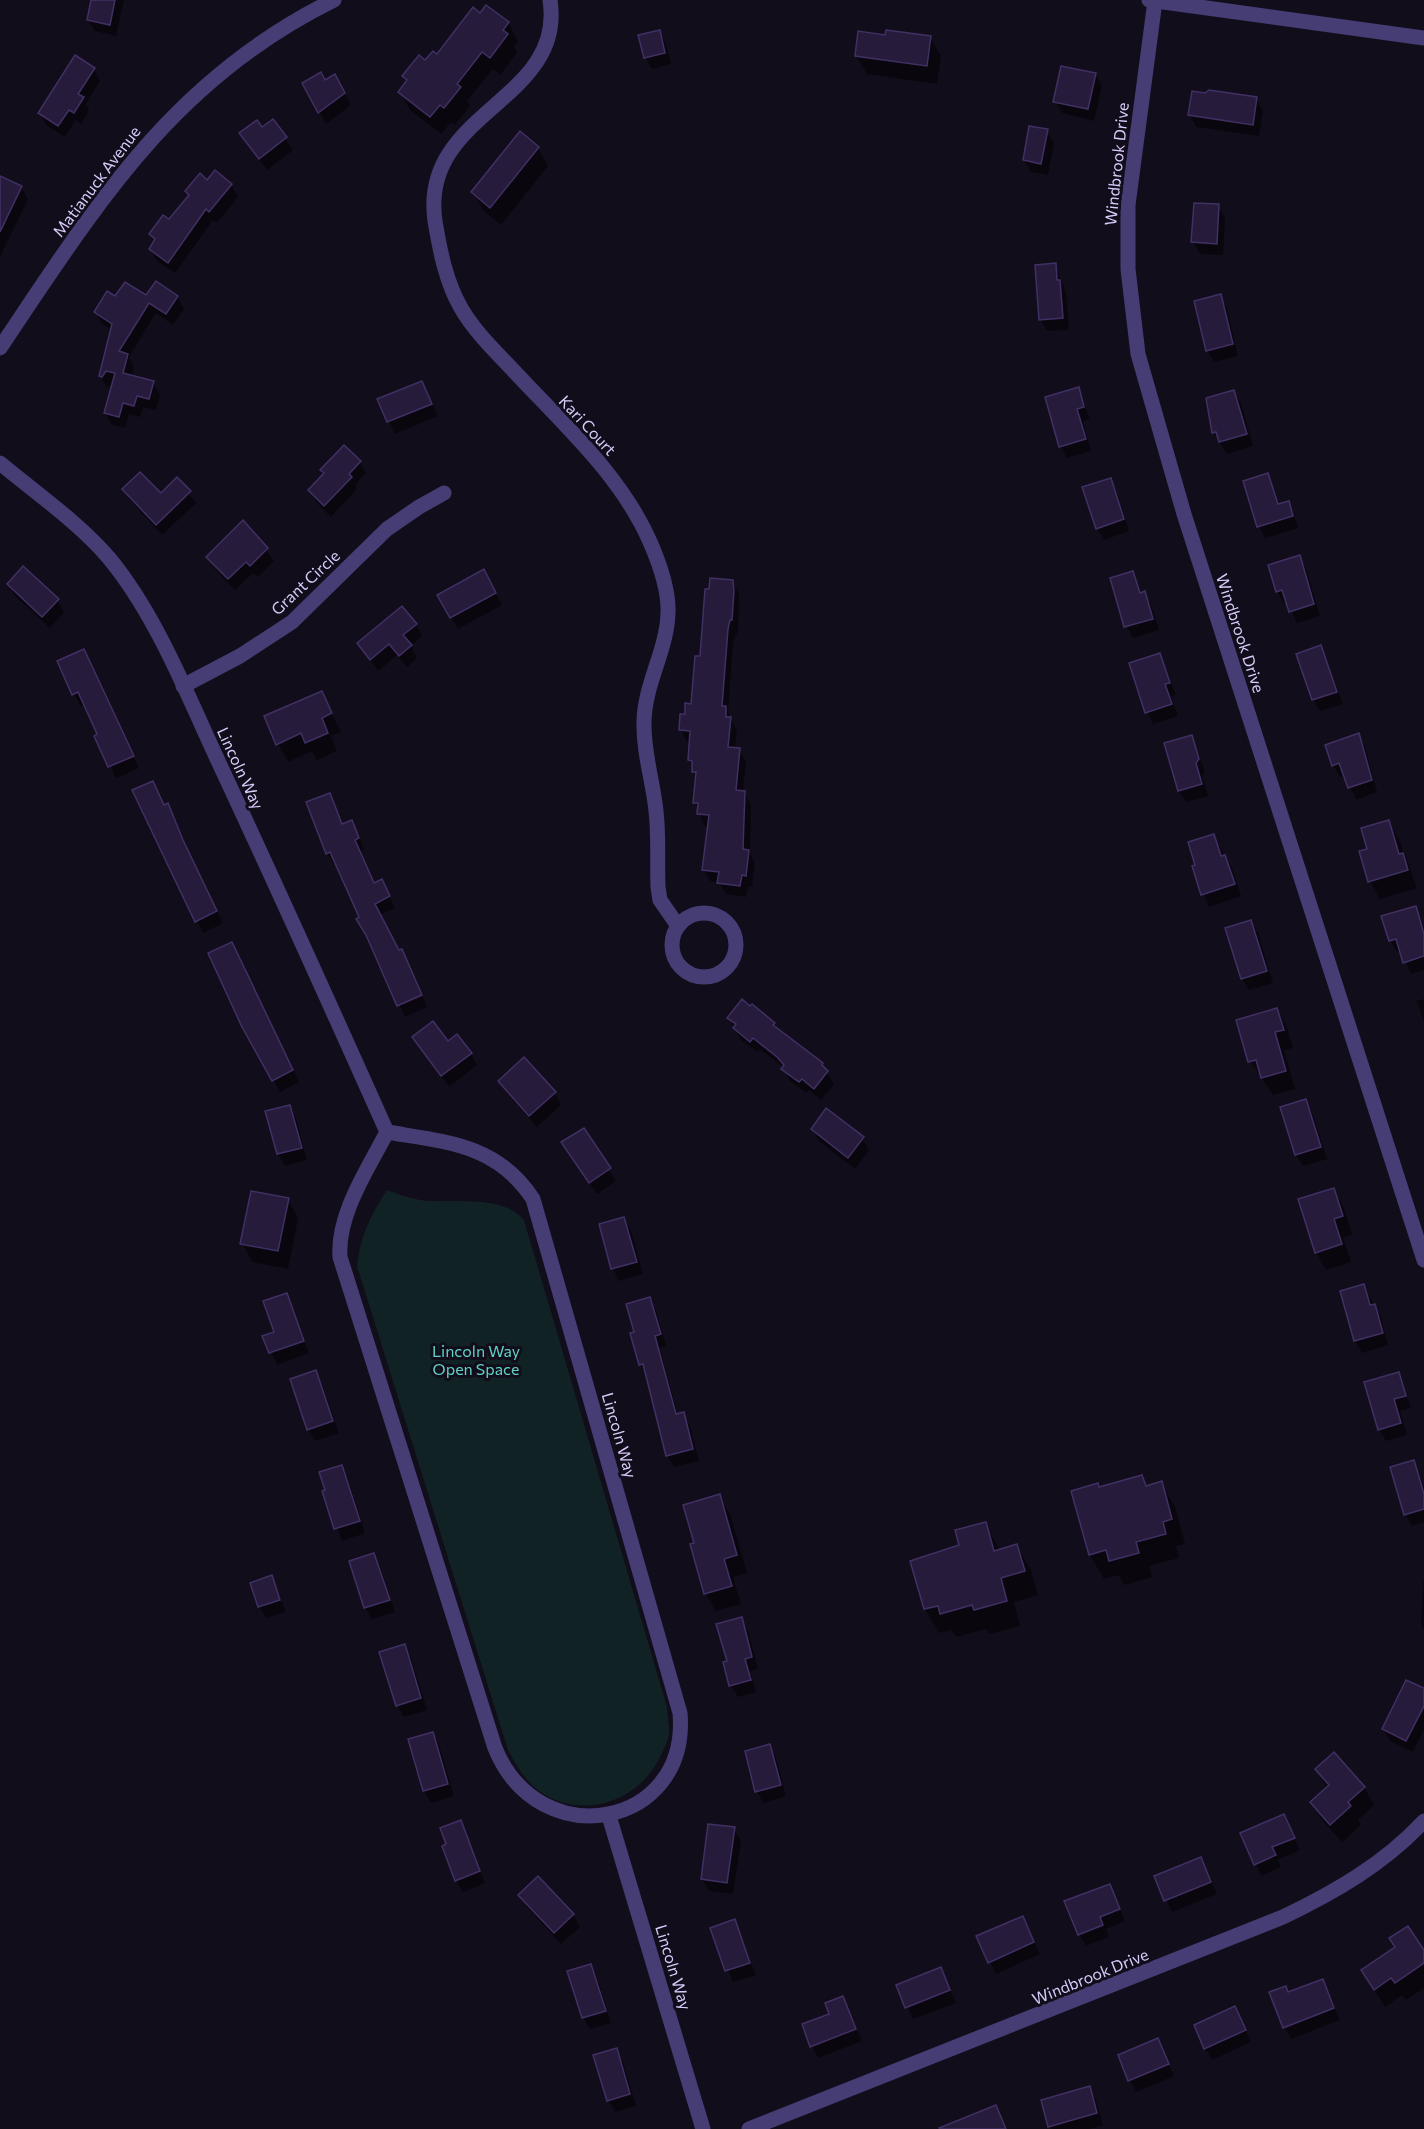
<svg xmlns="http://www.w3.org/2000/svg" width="1424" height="2129" font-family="Commissioner,sans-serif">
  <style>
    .green { fill: #112224 }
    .shadow { fill: #0007 }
    .building { fill: #261b3a; stroke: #413064; stroke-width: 1.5 }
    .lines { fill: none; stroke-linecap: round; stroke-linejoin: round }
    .minor { stroke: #473d75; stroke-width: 15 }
    .tertiary { stroke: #473d75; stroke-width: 15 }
    .labels { text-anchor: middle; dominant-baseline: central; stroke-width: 6; stroke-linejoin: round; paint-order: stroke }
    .street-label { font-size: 16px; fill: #d8ccfa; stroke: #110d1b }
    .park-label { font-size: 16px; fill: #61d1c5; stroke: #110d1b }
  </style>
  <rect width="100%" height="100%" fill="#110d1b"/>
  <!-- green -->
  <path class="green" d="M387 1190C400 1195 414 1200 429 1201 455 1202 506 1196 524 1220L667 1707C667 1715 669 1723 669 1731 669 1740 664 1749 660 1757 639 1802 581 1821 539 1791 525 1781 516 1765 508 1750L357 1266C360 1236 371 1214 387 1190Z"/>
  <!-- shadow -->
  <g class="shadow">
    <path d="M93 0H124L116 36 95 31 88 20Z"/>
    <path d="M508 23 518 41 514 47 517 53 500 75 493 69 467 101 470 106 455 125 451 122 441 134 410 110 400 92 407 82 404 76 425 62Z"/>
    <path d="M660 32 666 44 671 64 652 69 645 57Z"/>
    <path d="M886 37 930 38 941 56 937 84 867 74 856 56Z"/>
    <path d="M94 69 100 81 86 104 89 110 81 124 76 120 65 137 46 125 40 113Z"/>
    <path d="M1095 74 1102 86 1094 121 1062 113 1055 101Z"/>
    <path d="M325 82 342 88 351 105 326 124 304 84Z"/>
    <path d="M1256 99 1263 111 1259 136 1196 127 1190 115Z"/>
    <path d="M273 121 293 150 267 170 241 134 262 129Z"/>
    <path d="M1047 131 1054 143 1048 175 1031 172 1024 160Z"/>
    <path d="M538 148 548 166 501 225 483 210 473 192Z"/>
    <path d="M216 172 231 185 238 197 217 223 213 220 175 273 157 261 150 249 155 242 150 234 169 221 190 197 187 191 207 182Z"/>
    <path d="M0 178 21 187 28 199 0 257Z"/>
    <path d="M1218 206 1225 218 1223 255 1200 254 1193 242Z"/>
    <path d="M1055 265 1066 293 1069 330 1047 331 1040 319Z"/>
    <path d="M1220 296 1227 308 1238 356 1214 362 1207 350Z"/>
    <path d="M177 297 184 309 173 325 156 313 129 357 134 367 132 377 153 383 160 395 156 410 143 407 140 417 129 414 125 428 112 425 105 413 113 383 107 388 100 376 112 330 102 324 96 312 116 298Z"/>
    <path d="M422 382 438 416 395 434 379 400Z"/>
    <path d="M1078 389 1090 419 1083 421 1091 451 1067 458 1060 446Z"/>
    <path d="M1234 392 1241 403 1253 446 1227 454 1214 433Z"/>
    <path d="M360 462 366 473 355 485 357 489 331 517 316 502 310 491 325 474Z"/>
    <path d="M1268 475 1280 505 1288 502 1299 528 1265 538 1259 527 1245 482Z"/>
    <path d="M177 479 196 503 162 535 130 500 124 490 161 495Z"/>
    <path d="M1110 480 1117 492 1129 531 1104 540 1097 528Z"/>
    <path d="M243 522 274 561 258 577 253 573 235 590 215 569 208 557Z"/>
    <path d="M1299 557 1306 569 1320 616 1297 623 1287 602 1284 603 1277 591Z"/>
    <path d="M483 571 502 605 458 629 439 595Z"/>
    <path d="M1133 572 1142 594 1145 593 1151 605 1159 630 1133 638 1126 626Z"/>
    <path d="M732 581 739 593 738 631 733 642 728 712 737 731 735 749 739 750 746 761 743 792 751 804 750 853 755 863 752 887H748L746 897 726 894 719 883 710 881 704 870 709 826H705L695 803 697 778 689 760 691 742H687L681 730 693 705 702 658Z"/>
    <path d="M8 584 57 600 64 612 50 628 15 596Z"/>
    <path d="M416 625 422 636 411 646 417 658 407 667 397 655 378 671 359 644Z"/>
    <path d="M1321 647 1343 704 1320 711 1313 700 1298 655Z"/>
    <path d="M1160 655 1176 695 1171 696 1178 716 1153 724 1147 712Z"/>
    <path d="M59 662H90L139 768 116 778 85 704 80 706Z"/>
    <path d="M321 693 341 732 331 736 337 751 317 760 312 751 288 762 278 744Z"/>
    <path d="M1358 735 1365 747 1377 792 1356 800 1345 775 1340 777 1333 765Z"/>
    <path d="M1191 737 1205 771 1202 776 1208 796 1186 802 1179 791Z"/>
    <path d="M153 783 165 806 167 805 174 816 189 854 223 923 203 933 134 791Z"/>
    <path d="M330 795 344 825 351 822 358 833 364 850 360 852 374 884 382 881 395 908 380 915 407 962 427 1007 405 1017 336 863 334 864 327 853Z"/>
    <path d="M1388 821 1399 839 1417 888 1380 899 1370 881 1369 850Z"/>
    <path d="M1213 836 1232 868 1241 896 1209 907 1193 867 1197 866Z"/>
    <path d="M1415 908 1424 926V970L1411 974 1401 951 1397 952 1390 940Z"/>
    <path d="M1251 922 1258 933 1273 983 1249 990 1242 978Z"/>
    <path d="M238 955 299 1082 280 1092 243 1026Z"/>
    <path d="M1424 999V1022L1417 1001Z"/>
    <path d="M1277 1010 1287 1028 1293 1048 1284 1050 1295 1089 1273 1095 1250 1061Z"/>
    <path d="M729 1018 773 1024 777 1030 822 1064 834 1084 821 1100 809 1090 806 1093 790 1081 784 1068 760 1049 757 1052 741 1040Z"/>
    <path d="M414 1037 448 1043 471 1054 477 1065 449 1087Z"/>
    <path d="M500 1082 555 1093 561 1105 537 1127 507 1093Z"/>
    <path d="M1305 1101 1312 1112 1327 1159 1303 1166 1296 1155 1282 1108Z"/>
    <path d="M289 1106 296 1118 307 1160 285 1166 278 1154 267 1112Z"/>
    <path d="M812 1129 862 1138 869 1150 855 1169 819 1141Z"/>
    <path d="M583 1130 616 1181 597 1194 570 1155Z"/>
    <path d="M1334 1190 1344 1208 1352 1234 1343 1238 1351 1262 1326 1270 1316 1252Z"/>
    <path d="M288 1200 298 1218 288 1269 252 1262 242 1243Z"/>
    <path d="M624 1219 631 1231 643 1274 619 1281 613 1269 601 1225Z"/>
    <path d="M1363 1286 1381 1317 1388 1345 1362 1353 1355 1341 1341 1292Z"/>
    <path d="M286 1295 309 1353 277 1365 264 1336 276 1332Z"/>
    <path d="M649 1298 656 1310 666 1346 660 1348 678 1415 683 1414 690 1426 699 1461 674 1467 667 1455 647 1376 640 1364Z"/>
    <path d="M315 1372 322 1384 339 1433 315 1441 308 1429Z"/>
    <path d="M1398 1374 1411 1408 1400 1411 1407 1435 1386 1441 1379 1430Z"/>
    <path d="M1413 1462 1424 1486V1522L1412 1526 1405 1514Z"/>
    <path d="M341 1467 348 1479 365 1533 342 1541 324 1492 327 1491Z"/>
    <path d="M1142 1477 1148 1487 1161 1483 1175 1507 1185 1544 1176 1546 1179 1558 1149 1566 1152 1577 1124 1585 1119 1575 1104 1579 1090 1555 1073 1492 1099 1489Z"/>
    <path d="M719 1496 730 1514 747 1573 733 1577 741 1604 716 1611 705 1593 696 1544Z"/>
    <path d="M985 1524 1000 1551 1017 1546 1031 1570 1038 1595 1014 1602 1020 1626 989 1634 986 1629 956 1637 951 1630 939 1633 925 1609 912 1562 961 1546Z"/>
    <path d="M374 1554 380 1566 395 1612 372 1619 365 1608 350 1562Z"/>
    <path d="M272 1577 286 1612 266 1618 259 1606Z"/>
    <path d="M1423 1581H1424V1630L1421 1624Z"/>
    <path d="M741 1619 748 1631 758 1669 750 1671 756 1692 738 1697 731 1686 725 1663 728 1662Z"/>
    <path d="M404 1646 411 1658 427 1710 404 1717 397 1705Z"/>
    <path d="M1424 1690V1730L1413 1752 1390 1741 1383 1729Z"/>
    <path d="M433 1733 439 1745 454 1796 431 1803 424 1791 410 1740Z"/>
    <path d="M769 1746 776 1757 786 1796 763 1803 757 1791Z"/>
    <path d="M1317 1770 1364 1787 1374 1805 1358 1820 1361 1825 1342 1842 1322 1820 1312 1802 1327 1788Z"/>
    <path d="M460 1822 485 1883 463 1892 456 1880 448 1845Z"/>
    <path d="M1290 1827 1300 1850 1278 1860 1281 1867 1262 1876 1255 1864Z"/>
    <path d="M734 1829 741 1841 733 1894 709 1891 702 1879Z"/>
    <path d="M1200 1858 1217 1894 1172 1912 1155 1877Z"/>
    <path d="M538 1878 573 1915 580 1927 561 1944 527 1907 520 1895Z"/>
    <path d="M1109 1885 1125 1921 1106 1929 1109 1937 1086 1946 1079 1934Z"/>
    <path d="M1022 1917 1040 1954 996 1974 990 1962Z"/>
    <path d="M734 1921 756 1975 733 1982 712 1929Z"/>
    <path d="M1424 1953V1988L1406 2000 1402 1995 1385 2007 1363 1971Z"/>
    <path d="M591 1965 597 1977 611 2023 590 2029 583 2018Z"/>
    <path d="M940 1969 956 2003 913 2019 898 1986Z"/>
    <path d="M1322 1980 1340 2020 1291 2039 1284 2027 1288 1994Z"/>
    <path d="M843 1998 862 2041 818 2058 812 2046Z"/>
    <path d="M1235 2008 1251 2042 1212 2060 1205 2048Z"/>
    <path d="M1157 2040 1174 2076 1136 2092 1130 2080Z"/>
    <path d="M616 2050 623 2062 636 2106 615 2112 608 2100Z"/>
    <path d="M1089 2088 1096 2100 1103 2125 1089 2129H1051L1049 2126Z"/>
  </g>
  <!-- building -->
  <g class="building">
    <path d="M91 0H115L110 25 87 20Z"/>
    <path d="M486 5 509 22 503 30 508 34 490 58 482 52 457 84 461 87 444 108 440 105 430 117 398 92 407 80 402 76 419 55 425 60 433 51 437 54 473 7 480 13Z"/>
    <path d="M660 30 665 53 644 58 638 35Z"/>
    <path d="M886 30 931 36 927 66 855 56 858 31 885 35Z"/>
    <path d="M75 55 95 68 78 94 84 97 74 113 69 110 58 126 38 113Z"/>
    <path d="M1061 66 1096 73 1088 109 1053 102Z"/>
    <path d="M321 72 325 80 335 74 345 93 318 113 302 83Z"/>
    <path d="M1209 90 1257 97 1253 125 1188 115 1192 91 1205 93Z"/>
    <path d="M273 119 287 137 259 159 239 133 257 120 262 127Z"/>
    <path d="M1029 126 1048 129 1041 164 1023 160Z"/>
    <path d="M520 131 539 147 490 208 471 192Z"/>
    <path d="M215 170 232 184 209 212 206 209 168 263 149 249 155 239 149 234 163 215 169 219 189 195 185 191 200 173 207 180Z"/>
    <path d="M0 176 22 186 0 232Z"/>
    <path d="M1194 203 1219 204 1217 244 1191 242Z"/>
    <path d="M1056 263 1057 280H1060L1063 318 1039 320 1035 265Z"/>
    <path d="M156 281 178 296 166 314 149 303 119 351 128 354 123 373 154 381 149 399 137 396 134 406 123 403 119 417 104 413 115 373 106 371 102 377 99 376 112 324 94 312 107 291 115 296 125 282 146 295Z"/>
    <path d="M1221 294 1233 344 1206 351 1194 301Z"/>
    <path d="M422 381 432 404 387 422 377 399Z"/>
    <path d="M1079 387 1084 407 1077 409 1086 439 1059 447 1045 397Z"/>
    <path d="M1234 390 1247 434 1219 442 1216 432 1212 433 1206 398Z"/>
    <path d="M344 445 361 461 349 474 352 477 324 506 308 490 324 473 320 470Z"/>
    <path d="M140 472 161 493 177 477 191 491 156 525 122 489Z"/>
    <path d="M1268 473 1278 504 1289 501 1293 516 1257 527 1243 481Z"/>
    <path d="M1111 478 1124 519 1096 529 1082 487Z"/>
    <path d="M243 520 268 548 250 566 246 562 228 579 206 557Z"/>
    <path d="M1300 555 1314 604 1289 612 1282 590 1276 592 1268 565Z"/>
    <path d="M23 566 59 599 42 617 7 584Z"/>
    <path d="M484 569 496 593 450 618 437 595Z"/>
    <path d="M1133 571 1140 593 1145 591 1153 619 1124 627 1110 578Z"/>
    <path d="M710 578 733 580 734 591 732 620H730L728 629 722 706H726V717H731L728 747 740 748 736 790 745 791 743 849 749 850 746 876 742 875 740 886 717 883 719 872 702 870 709 815 697 814 698 803H693L696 772H692V761L688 760 690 731 679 730 680 714H685V703L691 704 695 656H700L705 589H709Z"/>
    <path d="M402 606 417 624 403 635 412 645 399 656 389 644 370 660 357 643Z"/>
    <path d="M1321 645 1337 692 1312 700 1296 654Z"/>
    <path d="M84 649 134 756 108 767 94 736 97 734 78 692 72 695 57 661Z"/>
    <path d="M1160 653 1170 683 1165 684 1172 704 1145 713 1129 663Z"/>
    <path d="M322 691 332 713 322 718 328 733 305 743 301 733 276 745 264 716Z"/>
    <path d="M1359 733 1372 780 1348 788 1339 763 1332 766 1325 745Z"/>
    <path d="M1192 735 1199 759 1196 763 1202 784 1178 791 1164 743Z"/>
    <path d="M153 781 164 805 168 803 183 840 217 911 195 922 132 790Z"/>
    <path d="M330 793 342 824 352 820 359 838 355 840 374 883 382 879 390 896 375 904 399 950 402 949 422 995 397 1006 366 935 356 919 359 917 330 852 326 854 306 802Z"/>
    <path d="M1389 820 1399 854 1403 853 1408 870 1368 882 1359 851 1367 849 1361 828Z"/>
    <path d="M1214 834 1221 856 1225 855 1235 884 1201 895 1192 866 1195 865 1188 842Z"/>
    <path d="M1416 906 1424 934V956L1403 963 1396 939 1389 941 1381 916Z"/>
    <path d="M1251 920 1267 971 1241 979 1225 928Z"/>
    <path d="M232 942 293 1070 272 1081 242 1027 208 953Z"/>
    <path d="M742 999 750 1006 752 1004 775 1023 773 1025 823 1063 822 1065 828 1071 814 1089 802 1079 799 1082 781 1069 784 1065 777 1057 753 1038 750 1042 733 1028 736 1024 727 1018Z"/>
    <path d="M1277 1008 1284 1030 1275 1032 1286 1071 1261 1078 1256 1060 1248 1062 1236 1020Z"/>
    <path d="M433 1021 448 1041 457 1034 472 1053 441 1076 412 1037Z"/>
    <path d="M524 1057 556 1092 529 1116 498 1081Z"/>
    <path d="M1306 1099 1321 1147 1295 1155 1280 1107Z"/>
    <path d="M290 1105 302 1148 277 1154 265 1111Z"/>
    <path d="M826 1108 864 1137 848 1158 811 1129Z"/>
    <path d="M584 1128 611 1168 589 1183 561 1142Z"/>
    <path d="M1334 1188 1343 1216 1334 1219 1342 1244 1315 1253 1298 1199Z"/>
    <path d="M251 1191 289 1198 278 1251 240 1244Z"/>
    <path d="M624 1217 637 1262 611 1269 599 1224Z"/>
    <path d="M1364 1284 1370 1305 1375 1304 1383 1333 1354 1341 1340 1291Z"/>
    <path d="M287 1293 304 1341 269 1353 262 1336 274 1332 263 1301Z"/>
    <path d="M650 1297 661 1334 655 1336 676 1414 684 1412 693 1449 666 1456 643 1364 639 1365 630 1333 634 1332 626 1304Z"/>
    <path d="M316 1370 333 1421 307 1430 290 1379Z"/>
    <path d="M1399 1372 1406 1396 1394 1399 1401 1423 1378 1430 1364 1382Z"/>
    <path d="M1414 1460 1424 1494V1509L1404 1515 1390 1467Z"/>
    <path d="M342 1465 360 1521 334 1529 322 1491 325 1490 319 1472Z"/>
    <path d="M1142 1475 1146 1486 1162 1481 1172 1519 1163 1522 1166 1534 1136 1542 1139 1553 1109 1561 1106 1550 1089 1555 1071 1491 1098 1483 1099 1487Z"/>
    <path d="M720 1494 737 1555 724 1559 732 1586 704 1594 690 1544 694 1543 683 1505Z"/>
    <path d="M986 1522 994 1551 1017 1544 1025 1571 1001 1578 1007 1601 974 1610 972 1605 940 1614 938 1606 924 1609 910 1561 959 1545 955 1530Z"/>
    <path d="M374 1553 390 1600 364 1608 349 1561Z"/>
    <path d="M272 1575 280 1600 258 1607 250 1583Z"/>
    <path d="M742 1617 752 1657 745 1659 751 1680 729 1686 723 1662 727 1661 716 1624Z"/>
    <path d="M405 1644 421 1698 396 1706 379 1652Z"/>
    <path d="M1406 1680 1424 1688V1706L1406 1741 1382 1729Z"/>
    <path d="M433 1732 448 1784 423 1791 408 1739Z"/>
    <path d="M770 1744 781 1785 755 1792 745 1751Z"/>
    <path d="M1334 1752 1365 1787 1348 1802 1351 1806 1330 1825 1310 1802 1329 1785 1315 1769Z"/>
    <path d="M1284 1814 1295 1838 1272 1847 1276 1855 1254 1865 1240 1833Z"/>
    <path d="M461 1820 480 1871 455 1881 442 1846 446 1844 440 1828Z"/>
    <path d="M708 1824 735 1827 727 1883 701 1879Z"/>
    <path d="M1201 1857 1211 1882 1164 1901 1154 1876Z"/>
    <path d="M538 1876 574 1914 554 1933 518 1895Z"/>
    <path d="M1110 1884 1120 1909 1100 1917 1103 1925 1078 1935 1064 1901Z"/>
    <path d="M1023 1916 1034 1942 988 1963 976 1936Z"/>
    <path d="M735 1919 750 1963 725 1971 710 1928Z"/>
    <path d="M1408 1926 1424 1950V1963L1395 1983 1391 1978 1374 1990 1361 1970 1395 1947 1389 1938Z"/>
    <path d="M591 1964 606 2011 582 2018 567 1971Z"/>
    <path d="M941 1967 950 1990 905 2008 896 1985Z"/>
    <path d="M1323 1979 1334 2008 1283 2028 1269 1992 1286 1986 1288 1992Z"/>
    <path d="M843 1996 856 2029 810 2047 802 2024 829 2014 825 2003Z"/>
    <path d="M1235 2006 1246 2030 1204 2049 1194 2025Z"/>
    <path d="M1158 2038 1169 2064 1128 2081 1118 2055Z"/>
    <path d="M617 2048 630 2094 607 2101 593 2055Z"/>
    <path d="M1090 2086 1097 2113 1048 2127 1041 2100Z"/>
    <path d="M996 2105 1006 2129H940L939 2128Z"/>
  </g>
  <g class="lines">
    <!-- minor -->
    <g class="minor">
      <path d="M550 0C566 102 419 111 435 221 440 251 446 282 461 308 475 332 494 350 513 370 563 424 622 476 651 544 660 565 669 590 668 613 667 650 645 683 644 721 643 752 653 781 656 811 659 836 657 862 658 887L660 900 678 926"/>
      <path d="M1155 1 1128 205V269L1138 354 1184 514 1424 1260"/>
      <path d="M0 463C36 493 78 522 109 558 157 616 188 697 220 765 277 887 332 1009 387 1132"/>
      <path d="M183 686 240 656 292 622 387 529 419 507 444 493"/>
      <circle cx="704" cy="945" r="32"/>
      <path d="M387 1132C446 1142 497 1144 533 1199L680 1713C690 1828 539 1856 495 1748L340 1257C337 1214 368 1169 387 1132Z"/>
      <path d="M609 1816 703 2129"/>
      <path d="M749 2129 1283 1917C1335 1892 1384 1864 1424 1821"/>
    </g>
    <!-- tertiary -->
    <g class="tertiary">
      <path d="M1149 0 1424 38"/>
      <path d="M0 348C96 205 173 79 334 0"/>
    </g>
  </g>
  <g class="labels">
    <!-- street labels -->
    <g class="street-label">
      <text transform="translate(1116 164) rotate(-84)">Windbrook Drive</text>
      <text transform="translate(96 181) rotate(-53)">Matianuck Avenue</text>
      <text transform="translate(588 425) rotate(47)">Kari Court</text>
      <text transform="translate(305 582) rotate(-43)">Grant Circle</text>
      <text transform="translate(1241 633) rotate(72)">Windbrook Drive</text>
      <text transform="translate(241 768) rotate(65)">Lincoln Way</text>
      <text transform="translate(620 1435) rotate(74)">Lincoln Way</text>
      <text transform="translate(674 1967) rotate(73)">Lincoln Way</text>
      <text transform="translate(1090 1976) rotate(-22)">Windbrook Drive</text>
    </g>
    <!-- park labels -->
    <g class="park-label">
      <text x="476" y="1350">Lincoln Way<tspan x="476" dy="18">Open Space</tspan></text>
    </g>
  </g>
</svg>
